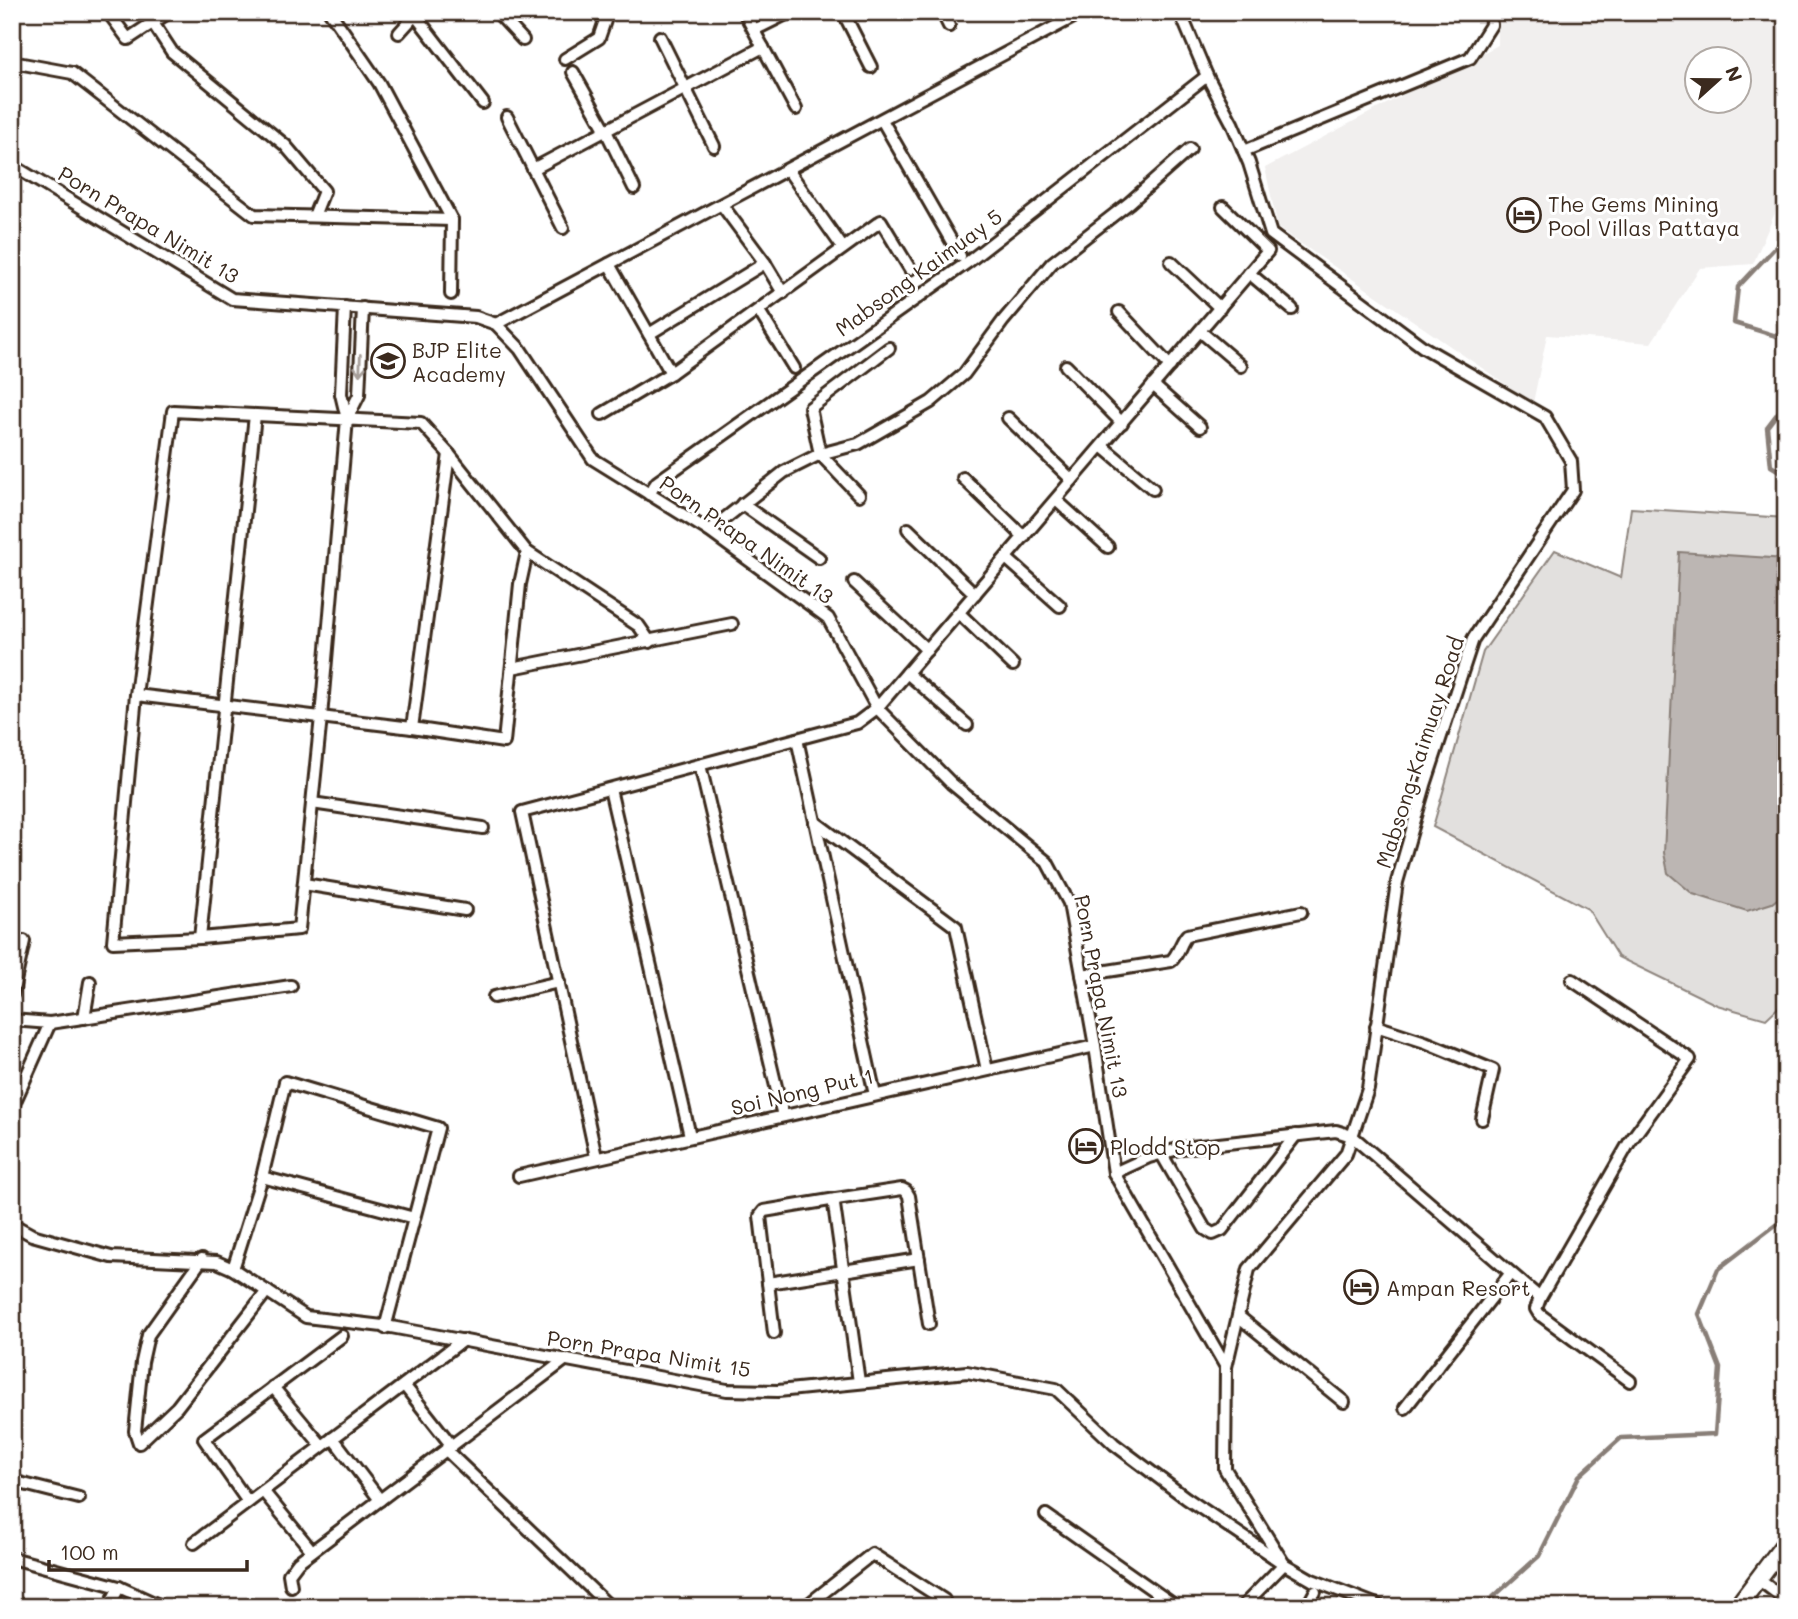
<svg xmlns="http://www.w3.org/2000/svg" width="1798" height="1619" font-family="Mali,sans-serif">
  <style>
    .built { fill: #f1efee; fill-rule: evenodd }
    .green { fill: #e2e0de; stroke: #8e857e; stroke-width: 2 }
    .water { fill: #bcb6b3; stroke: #887e77; stroke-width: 2 }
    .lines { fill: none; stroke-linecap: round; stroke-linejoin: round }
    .stream { stroke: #887e77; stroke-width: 4.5 }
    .minor-casing { stroke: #3b2a1e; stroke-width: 16 }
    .secondary-casing { stroke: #3b2a1e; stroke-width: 21 }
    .minor { stroke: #fff; stroke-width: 10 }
    .secondary { stroke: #fff; stroke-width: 16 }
    .oneway { stroke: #a79f9a }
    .labels { text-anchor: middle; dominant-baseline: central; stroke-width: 6; stroke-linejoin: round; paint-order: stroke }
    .poi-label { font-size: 21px; fill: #3b2a1e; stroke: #fff; text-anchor: start }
    .street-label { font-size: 21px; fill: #3b2a1e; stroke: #fff }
  </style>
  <rect width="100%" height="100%" fill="#fff"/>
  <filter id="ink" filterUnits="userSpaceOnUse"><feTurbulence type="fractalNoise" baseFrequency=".0143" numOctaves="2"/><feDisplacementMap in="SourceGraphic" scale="14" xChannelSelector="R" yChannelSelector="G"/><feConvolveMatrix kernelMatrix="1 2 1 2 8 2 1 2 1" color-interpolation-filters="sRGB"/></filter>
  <g filter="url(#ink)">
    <!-- built -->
    <path class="built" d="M1498 12H1768L1786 34V187L1753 264 1700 268 1651 343 1547 335 1533 403 1278 228 1265 168 1498 45ZM1696 60H1738V102H1696Z"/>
    <!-- green -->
    <path class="green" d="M1631 508 1786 518V1000L1766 1019 1717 1005 1618 957 1588 909 1433 827 1483 652 1555 550 1621 578Z"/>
    <!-- water -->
    <path class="water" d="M1679 552 1786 559V892L1772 903 1747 911 1693 894 1668 873 1664 853Z"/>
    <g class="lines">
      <!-- stream -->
      <g class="stream">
        <path d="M1786 236 1738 287 1734 323 1786 339"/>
        <path d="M1786 402 1767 427 1771 466 1786 475"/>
        <path d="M1482 1607 1539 1556 1579 1476 1621 1438 1715 1434 1720 1368 1699 1314 1718 1269 1786 1217"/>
      </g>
      <!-- minor casing -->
      <g class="minor-casing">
        <g id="minor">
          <path d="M108 12 128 39 169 12"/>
          <path d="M330 12 379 83 452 220 451 294"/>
          <path d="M497 12 523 40"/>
          <path d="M744 12 796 109"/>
          <path d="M843 12 871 67"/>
          <path d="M942 12 949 26"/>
          <path d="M1180 12 1207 76 1232 123 1249 163 1271 234 1423 347 1545 417 1571 461 1573 490 1473 639 1425 785 1397 882 1368 1089 1346 1154 1249 1269 1226 1367 1225 1469 1284 1564 1242 1607"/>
          <path d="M415 15 483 103"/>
          <path d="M153 23 172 52 285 145 324 191 314 216"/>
          <path d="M754 30 790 12"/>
          <path d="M399 33 418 12"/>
          <path d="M660 37 714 146"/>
          <path d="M565 59 599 38 608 12"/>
          <path d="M12 62 72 73 254 215 452 220"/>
          <path d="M573 72 605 129 634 188"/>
          <path d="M507 117 563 228"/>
          <path d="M882 120 960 256"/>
          <path d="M1244 151 1470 58 1491 25 1490 12"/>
          <path d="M12 165 232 299 476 317 496 324 520 349 593 459 709 531 828 618 877 708 951 783 1047 862 1069 903 1095 1046 1114 1173 1226 1367"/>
          <path d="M533 169 763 47"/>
          <path d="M788 170 843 248"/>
          <path d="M722 205 765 263 783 293"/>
          <path d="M1171 262 1220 308"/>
          <path d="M609 264 671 373"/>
          <path d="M1249 273 1292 309"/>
          <path d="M345 307 341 394 347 419 321 717 299 929 200 938 113 942 136 695 173 411 421 423 449 454 527 552 639 626 650 642"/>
          <path d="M759 311 794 368"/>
          <path d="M1119 312 1170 366"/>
          <path d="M496 324 1083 12"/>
          <path d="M1200 331 1241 366"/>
          <path d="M649 334 765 263"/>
          <path d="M1066 366 1122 423"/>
          <path d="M1153 385 1200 427"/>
          <path d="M602 414 671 373 881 221 910 269"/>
          <path d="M1008 418 1072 480"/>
          <path d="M347 419 359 395 363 308"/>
          <path d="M1102 446 1153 489"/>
          <path d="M963 478 1024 537"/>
          <path d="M649 494 657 482 968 262 1207 76"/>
          <path d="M859 495 820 454 810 408 889 348"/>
          <path d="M1056 500 1108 547"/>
          <path d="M742 504 819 558"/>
          <path d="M908 529 975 594"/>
          <path d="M709 531 784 472 820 454 858 444 931 402 964 374 1003 321 1052 263 1129 203 1190 149"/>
          <path d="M1006 558 1060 606"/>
          <path d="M854 582 927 650"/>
          <path d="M959 613 1013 665"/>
          <path d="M512 668 732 624"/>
          <path d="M907 673 967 725"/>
          <path d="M136 695 412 728 504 742 520 584 527 552"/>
          <path d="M412 728 449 454"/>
          <path d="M797 739 875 1095"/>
          <path d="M700 765 783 1116"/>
          <path d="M610 789 690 1136"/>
          <path d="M312 803 483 828"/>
          <path d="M815 822 956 927 987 1070"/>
          <path d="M304 884 465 910"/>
          <path d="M200 938 255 415"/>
          <path d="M1082 975 1171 961C1179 954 1180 943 1187 935L1301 912"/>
          <path d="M1572 980 1690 1059 1629 1143 1540 1298 1536 1309 1539 1314 1630 1381"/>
          <path d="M12 995 24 941"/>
          <path d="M494 997 559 982"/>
          <path d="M84 1018 90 982"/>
          <path d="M12 1020 50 1023 291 986"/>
          <path d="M1376 1026 1425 1042 1493 1070 1482 1119"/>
          <path d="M12 1108 50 1023"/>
          <path d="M1161 1153 1205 1229 1213 1234 1222 1230 1296 1135"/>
          <path d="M596 1157 522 812 857 723 877 708 1268 251 1223 207"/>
          <path d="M1114 1173 1149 1157 1182 1148 1336 1131 1352 1136 1540 1298"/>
          <path d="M519 1176 1095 1046"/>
          <path d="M262 1177 414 1218"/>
          <path d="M12 1224 32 1235 111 1257 217 1262 233 1269 306 1317 391 1327 727 1390 778 1391 967 1372 1056 1389 1114 1444 1186 1498 1284 1564 1312 1580 1382 1607"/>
          <path d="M202 1259 148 1335 142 1362 135 1431 139 1443 177 1407 267 1291"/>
          <path d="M233 1269 262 1177 285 1082 438 1128 385 1328"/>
          <path d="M768 1283 919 1259"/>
          <path d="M1238 1316 1344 1402"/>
          <path d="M774 1333 760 1216 764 1211 836 1199"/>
          <path d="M859 1382 834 1205 836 1199 902 1189 906 1191 909 1196 929 1324"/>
          <path d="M404 1385 452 1446"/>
          <path d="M273 1387 322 1446"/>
          <path d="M1405 1408 1510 1274"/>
          <path d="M333 1438 380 1500"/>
          <path d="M446 1450 610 1607"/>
          <path d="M12 1481 79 1498"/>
          <path d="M263 1491 312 1551"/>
          <path d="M248 1502 204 1439 342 1336"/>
          <path d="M1046 1515 1177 1607"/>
          <path d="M194 1543 463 1340"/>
          <path d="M12 1558 119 1587 163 1607"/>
          <path d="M1758 1579 1786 1600"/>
          <path d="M291 1586 289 1574 298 1562 566 1359"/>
          <path d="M109 1607 119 1587"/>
          <path d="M805 1607 872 1554 944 1600"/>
          <path d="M1307 1607 1315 1592"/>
        </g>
      </g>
      <!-- secondary casing -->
      <g class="secondary-casing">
        <path id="secondary" d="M1737 1607 1786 1542"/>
      </g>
      <!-- minor -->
      <use href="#minor" class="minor"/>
      <!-- secondary -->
      <use href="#secondary" class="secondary"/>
    </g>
    <!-- one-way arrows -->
    <defs><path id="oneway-shaft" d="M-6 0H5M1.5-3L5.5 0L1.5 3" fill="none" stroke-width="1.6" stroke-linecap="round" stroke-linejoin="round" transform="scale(1.75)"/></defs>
    <use class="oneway" href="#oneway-shaft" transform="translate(360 365) rotate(92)"/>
  </g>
  <!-- icons -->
  <defs>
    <g id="hotel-ring" transform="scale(1.75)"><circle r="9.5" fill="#fff" stroke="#3b2a1e" stroke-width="1.5"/><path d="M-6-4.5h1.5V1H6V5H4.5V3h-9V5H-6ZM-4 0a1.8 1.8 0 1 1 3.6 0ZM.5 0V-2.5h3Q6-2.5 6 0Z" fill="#3b2a1e"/></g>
    <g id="school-ring" transform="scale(1.75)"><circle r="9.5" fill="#fff" stroke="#3b2a1e" stroke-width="1.5"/><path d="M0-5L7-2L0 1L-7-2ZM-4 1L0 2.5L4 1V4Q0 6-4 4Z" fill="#3b2a1e"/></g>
  </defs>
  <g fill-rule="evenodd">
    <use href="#hotel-ring" x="1524" y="215"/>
    <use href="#school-ring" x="388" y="361"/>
    <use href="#hotel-ring" x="1086" y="1146"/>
    <use href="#hotel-ring" x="1361" y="1287"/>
  </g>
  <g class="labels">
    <!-- poi labels -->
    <g class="poi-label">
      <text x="1548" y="203">The Gems Mining<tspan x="1548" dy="24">Pool Villas Pattaya</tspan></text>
      <text x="412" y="349">BJP Elite<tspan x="412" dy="24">Academy</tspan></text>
      <text x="1110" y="1146">Plodd Stop</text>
      <text x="1386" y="1287">Ampan Resort</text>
    </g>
    <!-- street labels -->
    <g class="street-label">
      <text transform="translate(149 224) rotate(31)">Porn Prapa Nimit 13</text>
      <text transform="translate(918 272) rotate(-36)">Mabsong Kaimuay 5</text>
      <text transform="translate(747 539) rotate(35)">Porn Prapa Nimit 13</text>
      <text transform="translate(1419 752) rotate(-72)">Mabsong-Kaimuay Road</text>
      <text transform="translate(1102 996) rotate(79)">Porn Prapa Nimit 13</text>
      <text transform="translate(802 1091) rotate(-13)">Soi Nong Put 1</text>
      <text transform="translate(649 1353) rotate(9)">Porn Prapa Nimit 15</text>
    </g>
  </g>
  <!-- margin -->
  <rect width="1798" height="1619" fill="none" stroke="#fff" stroke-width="42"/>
  <rect x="21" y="21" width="1756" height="1577" fill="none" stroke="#3b2a1e" stroke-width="2.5" filter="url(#ink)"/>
  <!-- north arrow -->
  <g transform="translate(1718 80) rotate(69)"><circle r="33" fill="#ffffff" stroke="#b1aaa5" stroke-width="2"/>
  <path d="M0-5L12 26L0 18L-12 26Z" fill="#3b2a1e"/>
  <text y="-10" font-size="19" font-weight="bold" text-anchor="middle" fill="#3b2a1e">N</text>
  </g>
  <!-- scale -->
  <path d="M49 1560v10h198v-10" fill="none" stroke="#3b2a1e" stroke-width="3.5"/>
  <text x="60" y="1560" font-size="21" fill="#3b2a1e" stroke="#ffffff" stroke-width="5" paint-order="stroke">100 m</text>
</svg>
